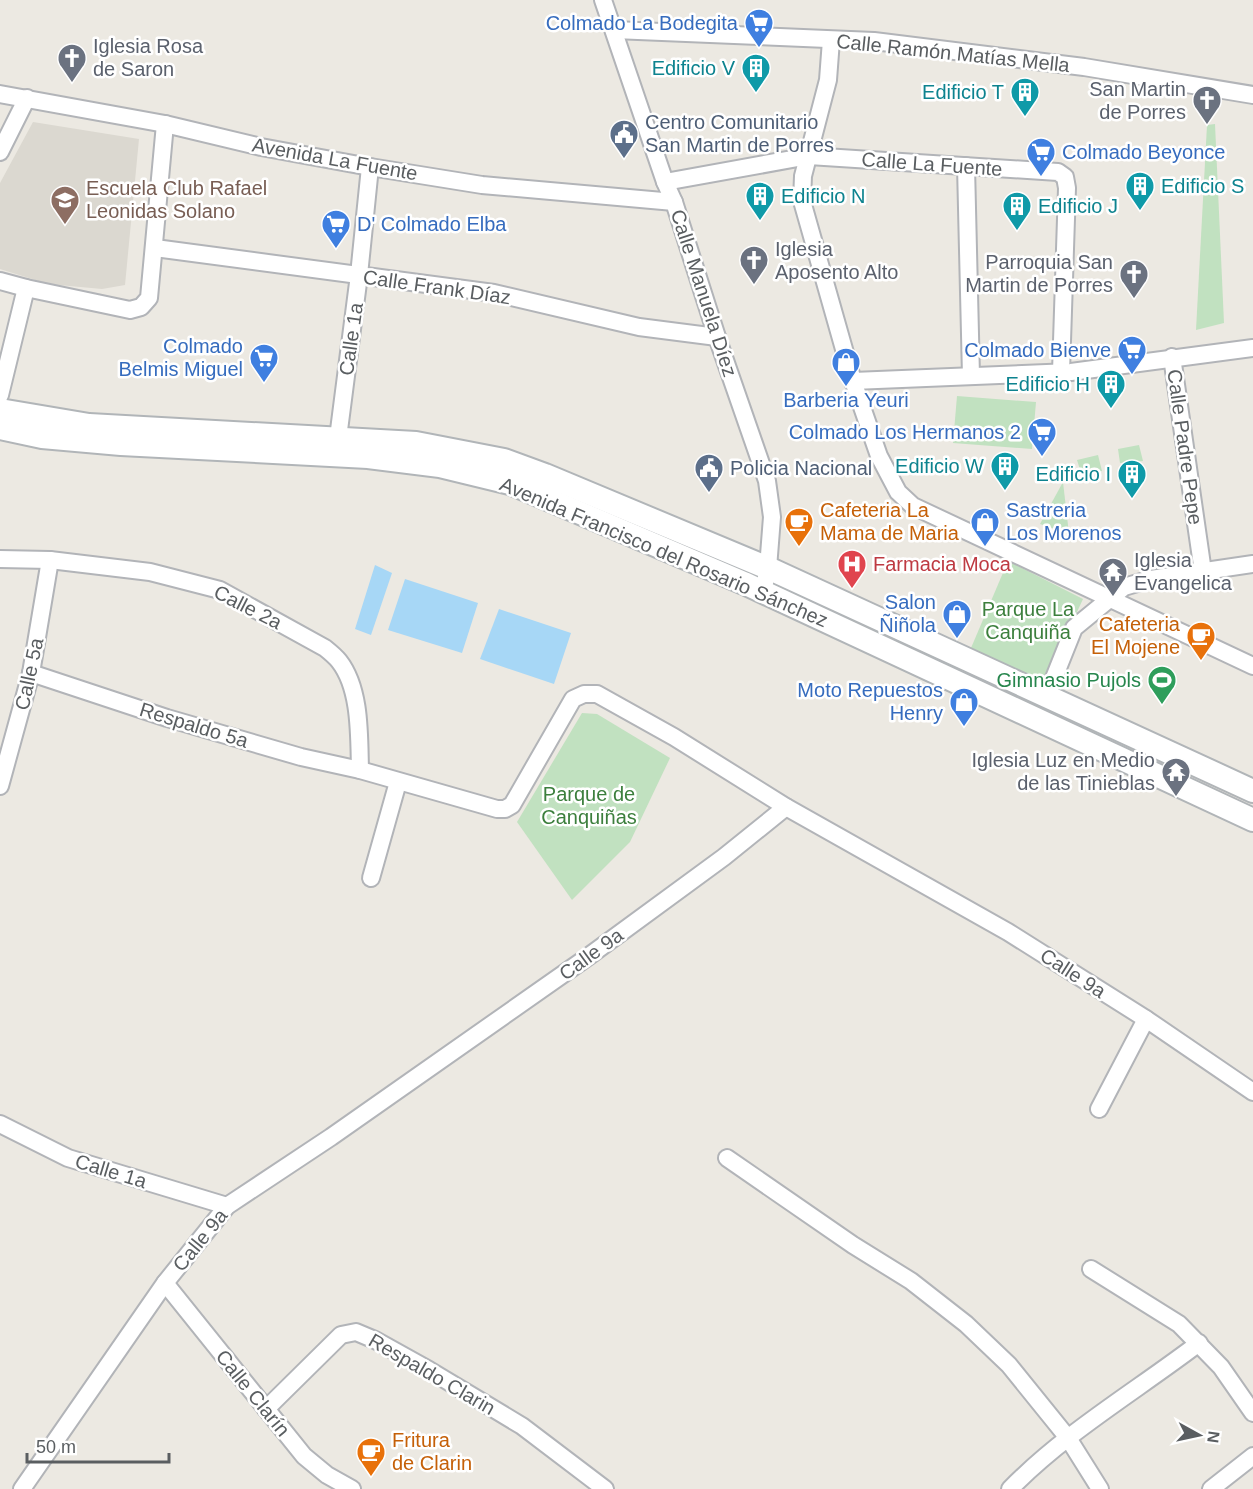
<svg xmlns="http://www.w3.org/2000/svg" width="1253" height="1489" font-family="Helvetica,sans-serif">
  <style>
    .education { fill: #dbd8d0 }
    .green { fill: #c1e1c0 }
    .water { fill: #a7d7f6 }
    .lines { fill: none; stroke-linecap: round; stroke-linejoin: round }
    .minor-casing { stroke: #b2b4b8; stroke-width: 20 }
    .secondary-casing { stroke: #b1b5b8; stroke-width: 26 }
    .minor { stroke: #fff; stroke-width: 16 }
    .secondary { stroke: #fff; stroke-width: 22 }
    .labels { text-anchor: middle; dominant-baseline: central; stroke-width: 5; stroke-linejoin: round; paint-order: stroke }
    .shop-label { font-size: 20px; fill: #366cbe; stroke: #fff; text-anchor: end }
    .worship-label { font-size: 20px; fill: #5b616d; stroke: #fff; text-anchor: start }
    .street-label { font-size: 20px; fill: #5a5e61; stroke: #fff }
    .culture-label { font-size: 20px; fill: #0d838f; stroke: #fff; text-anchor: end }
    .service-label { font-size: 20px; fill: #4e5e75; stroke: #fff; text-anchor: start }
    .education-label { font-size: 20px; fill: #785e54; stroke: #fff; text-anchor: start }
    .food-label { font-size: 20px; fill: #c56008; stroke: #fff; text-anchor: start }
    .health-label { font-size: 20px; fill: #be3a42; stroke: #fff; text-anchor: start }
    .park-label { font-size: 20px; fill: #3c7f3d; stroke: #fff }
    .leisure-label { font-size: 20px; fill: #27864d; stroke: #fff; text-anchor: end }
  </style>
  <rect width="100%" height="100%" fill="#ece9e2"/>
  <!-- education -->
  <path class="education" d="M33 122 139 139 125 285 102 289 48 284 0 269V183Z"/>
  <!-- green -->
  <g class="green">
    <path d="M1215 124 1224 323 1196 330 1207 125Z"/>
    <path d="M957 396 1036 402 1032 449 953 443Z"/>
    <path d="M1139 445 1143 461 1120 463 1118 449Z"/>
    <path d="M1098 455 1102 471 1081 473 1077 460Z"/>
    <path d="M1063 482 1069 534 1040 524Z"/>
    <path d="M1008 561 1083 599 1040 692 968 655Z"/>
    <path d="M582 713 597 714 670 758 630 842 572 900 517 822Z"/>
  </g>
  <!-- water -->
  <g class="water">
    <path d="M375 565 392 573 371 635 355 629Z"/>
    <path d="M405 579 478 603 462 653 388 630Z"/>
    <path d="M499 609 571 633 554 684 480 659Z"/>
  </g>
  <g class="lines">
    <!-- minor casing -->
    <g class="minor-casing">
      <g id="minor">
        <path d="M603 0 665 182 674 202 717 337 767 481 772 517 768 568 763 592"/>
        <path d="M614 30 874 41 1084 67 1253 95"/>
        <path d="M831 40 828 80 803 176 802 201 853 381 879 456 898 492 913 506 1253 666"/>
        <path d="M0 94 165 124 261 147 370 167 482 185 674 202"/>
        <path d="M0 152 27 98"/>
        <path d="M966 166 971 376"/>
        <path d="M665 182 809 156 1058 172 1065 177 1067 188 1061 372"/>
        <path d="M155 248 494 293 639 327 717 337"/>
        <path d="M0 281 26 288 130 310 141 307 149 298 165 124"/>
        <path d="M1172 357 1203 572"/>
        <path d="M853 381 1071 372 1253 348"/>
        <path d="M0 395 26 288"/>
        <path d="M338 438 359 275 370 167"/>
        <path d="M0 559 50 560 150 572 220 590 325 648C330 652 335 656 339 661 361 689 359 736 360 770"/>
        <path d="M31 673 167 718 301 757 360 770 497 809H505L512 805 573 699 584 694H597L674 737 786 807 1008 932 1146 1019 1253 1092"/>
        <path d="M1046 698 1074 628 1124 587 1151 579 1253 564"/>
        <path d="M0 786 31 673 50 560"/>
        <path d="M371 878 398 782"/>
        <path d="M1099 1109 1146 1019"/>
        <path d="M0 1124 68 1158 227 1206"/>
        <path d="M727 1158 853 1245 911 1281 966 1324 1009 1365 1068 1438 1100 1489"/>
        <path d="M1091 1269 1179 1324 1221 1367 1253 1413"/>
        <path d="M165 1283 304 1456 327 1475 352 1489"/>
        <path d="M266 1409 341 1335 356 1332 375 1340 429 1370 522 1426 605 1489"/>
        <path d="M22 1489 165 1283 227 1206 331 1137 589 956 724 857 786 807"/>
        <path d="M1010 1489C1066 1432 1136 1391 1199 1343"/>
        <path d="M1211 1489 1253 1456"/>
      </g>
    </g>
    <!-- secondary casing -->
    <g class="secondary-casing">
      <g id="secondary">
        <path d="M0 410 89 425 416 443 504 460 545 475 768 568 1253 791"/>
        <path d="M0 428 42 437 121 444 368 457 440 466 510 483 744 583 1253 820"/>
      </g>
    </g>
    <!-- minor -->
    <use href="#minor" class="minor"/>
    <!-- secondary -->
    <use href="#secondary" class="secondary"/>
  </g>
  <!-- icons -->
  <defs>
    <g id="supermarket-pin" transform="scale(1.5)"><path d="M0 17L-7.5 6A9.5 9.5 0 1 1 7.5 6Z" fill="#3f7fe0" stroke="#fff"/><path d="M-6-5.5h2.5l.6 2H6L4.5 2H-2.5L-4.4-4H-6ZM-1.5 3.2a1.3 1.3 0 1 0 .1 0ZM3 3.2a1.3 1.3 0 1 0 .1 0Z" fill="#fff"/></g>
    <g id="church-pin" transform="scale(1.5)"><path d="M0 17L-7.5 6A9.5 9.5 0 1 1 7.5 6Z" fill="#6b7280" stroke="#fff"/><path d="M-1.2-6h2.4v3.5h3.3v2.4h-3.3V6h-2.4V-.1h-3.3v-2.4h3.3Z" fill="#fff"/></g>
    <g id="building-pin" transform="scale(1.5)"><path d="M0 17L-7.5 6A9.5 9.5 0 1 1 7.5 6Z" fill="#0f9aa8" stroke="#fff"/><path d="M-4-6H4V6H1V3H-1V6H-4ZM-2.5-4.3h1.7v1.8h-1.7ZM.8-4.3h1.7v1.8H.8ZM-2.5-1h1.7V.8h-1.7ZM.8-1h1.7V.8H.8Z" fill="#fff"/></g>
    <g id="civic-pin" transform="scale(1.5)"><path d="M0 17L-7.5 6A9.5 9.5 0 1 1 7.5 6Z" fill="#5c6f8a" stroke="#fff"/><path d="M-.6-6.5H3V-4.5H.6V-3L4-1V1h2V6H-6V1h2V-1L-.6-3ZM-1.2 2.5V6h2.4V2.5Z" fill="#fff"/></g>
    <g id="school-pin" transform="scale(1.5)"><path d="M0 17L-7.5 6A9.5 9.5 0 1 1 7.5 6Z" fill="#8d6e63" stroke="#fff"/><path d="M0-5L7-2L0 1L-7-2ZM-4 1L0 2.5L4 1V4Q0 6-4 4Z" fill="#fff"/></g>
    <g id="shop-pin" transform="scale(1.5)"><path d="M0 17L-7.5 6A9.5 9.5 0 1 1 7.5 6Z" fill="#3f7fe0" stroke="#fff"/><path d="M-5-2.5h2.3a2.7 3.5 0 0 1 5.4 0H5L5.5 6h-11ZM-1.5-2.5h3a1.5 2.3 0 0 0-3 0Z" fill="#fff"/></g>
    <g id="cafe-pin" transform="scale(1.5)"><path d="M0 17L-7.5 6A9.5 9.5 0 1 1 7.5 6Z" fill="#e8710a" stroke="#fff"/><path d="M-5.5-4.5H6V0H3Q3 3.5 0 3.5H-2.5Q-5.5 3.5-5.5 0ZM3-3.2v2h1.7v-2ZM-6 4.5H4V6H-6Z" fill="#fff"/></g>
    <g id="hospital-pin" transform="scale(1.5)"><path d="M0 17L-7.5 6A9.5 9.5 0 1 1 7.5 6Z" fill="#e0444e" stroke="#fff"/><path d="M-5-5h3v3.5h4V-5h3V5h-3V1.5h-4V5h-3Z" fill="#fff"/></g>
    <g id="temple-pin" transform="scale(1.5)"><path d="M0 17L-7.5 6A9.5 9.5 0 1 1 7.5 6Z" fill="#6b7280" stroke="#fff"/><path d="M0-6L5-2H3V0L6.5 2.5H4V6H1.5V3h-3V6H-4V2.5H-6.5L-3 0V-2H-5Z" fill="#fff"/></g>
    <g id="stadium-pin" transform="scale(1.5)"><path d="M0 17L-7.5 6A9.5 9.5 0 1 1 7.5 6Z" fill="#2e9e5b" stroke="#fff"/><path d="M0-5a6.5 5 0 1 0 0 10a6.5 5 0 1 0 0-10ZM-3.5-1.8h7v3.6h-7Z" fill="#fff"/></g>
  </defs>
  <g fill-rule="evenodd">
    <use href="#supermarket-pin" x="759" y="23"/>
    <use href="#church-pin" x="72" y="58"/>
    <use href="#building-pin" x="756" y="68"/>
    <use href="#building-pin" x="1025" y="92"/>
    <use href="#church-pin" x="1207" y="100"/>
    <use href="#civic-pin" x="624" y="134"/>
    <use href="#supermarket-pin" x="1041" y="152"/>
    <use href="#building-pin" x="1140" y="186"/>
    <use href="#building-pin" x="760" y="196"/>
    <use href="#school-pin" x="65" y="200"/>
    <use href="#building-pin" x="1017" y="206"/>
    <use href="#supermarket-pin" x="336" y="224"/>
    <use href="#church-pin" x="754" y="260"/>
    <use href="#church-pin" x="1134" y="274"/>
    <use href="#supermarket-pin" x="1132" y="350"/>
    <use href="#supermarket-pin" x="264" y="358"/>
    <use href="#shop-pin" x="846" y="362"/>
    <use href="#building-pin" x="1111" y="384"/>
    <use href="#supermarket-pin" x="1042" y="432"/>
    <use href="#building-pin" x="1005" y="466"/>
    <use href="#civic-pin" x="709" y="468"/>
    <use href="#building-pin" x="1132" y="474"/>
    <use href="#cafe-pin" x="799" y="522"/>
    <use href="#shop-pin" x="985" y="522"/>
    <use href="#hospital-pin" x="852" y="564"/>
    <use href="#temple-pin" x="1113" y="572"/>
    <use href="#shop-pin" x="957" y="614"/>
    <use href="#cafe-pin" x="1201" y="636"/>
    <use href="#stadium-pin" x="1162" y="680"/>
    <use href="#shop-pin" x="964" y="702"/>
    <use href="#temple-pin" x="1176" y="772"/>
    <use href="#cafe-pin" x="371" y="1452"/>
  </g>
  <g class="labels">
    <!-- shop labels -->
    <g class="shop-label">
      <text x="738" y="23">Colmado La Bodegita</text>
      <text x="1062" y="152" text-anchor="start">Colmado Beyonce</text>
      <text x="357" y="224" text-anchor="start">D' Colmado Elba</text>
      <text x="243" y="346">Colmado<tspan x="243" dy="23">Belmis Miguel</tspan></text>
      <text x="1111" y="350">Colmado Bienve</text>
      <text x="846" y="400" text-anchor="middle">Barberia Yeuri</text>
      <text x="1021" y="432">Colmado Los Hermanos 2</text>
      <text x="1006" y="510" text-anchor="start">Sastreria<tspan x="1006" dy="23">Los Morenos</tspan></text>
      <text x="936" y="602">Salon<tspan x="936" dy="23">Ñiñola</tspan></text>
      <text x="943" y="690">Moto Repuestos<tspan x="943" dy="23">Henry</tspan></text>
    </g>
    <!-- worship labels -->
    <g class="worship-label">
      <text x="93" y="46">Iglesia Rosa<tspan x="93" dy="23">de Saron</tspan></text>
      <text x="1186" y="89" text-anchor="end">San Martin<tspan x="1186" dy="23">de Porres</tspan></text>
      <text x="775" y="249">Iglesia<tspan x="775" dy="23">Aposento Alto</tspan></text>
      <text x="1113" y="262" text-anchor="end">Parroquia San<tspan x="1113" dy="23">Martin de Porres</tspan></text>
      <text x="1134" y="560">Iglesia<tspan x="1134" dy="23">Evangelica</tspan></text>
      <text x="1155" y="760" text-anchor="end">Iglesia Luz en Medio<tspan x="1155" dy="23">de las Tinieblas</tspan></text>
    </g>
    <!-- street labels -->
    <g class="street-label">
      <text transform="translate(953 53) rotate(6)">Calle Ramón Matías Mella</text>
      <text transform="translate(335 159) rotate(10)">Avenida La Fuente</text>
      <text transform="translate(932 164) rotate(4)">Calle La Fuente</text>
      <text transform="translate(437 287) rotate(8)">Calle Frank Díaz</text>
      <text transform="translate(704 293) rotate(72)">Calle Manuela Díez</text>
      <text transform="translate(351 339) rotate(-82)">Calle 1a</text>
      <text transform="translate(1185 447) rotate(82)">Calle Padre Pepe</text>
      <text transform="translate(664 552) rotate(23)">Avenida Francisco del Rosario Sánchez</text>
      <text transform="translate(248 607) rotate(27)">Calle 2a</text>
      <text transform="translate(29 674) rotate(-78)">Calle 5a</text>
      <text transform="translate(194 725) rotate(17)">Respaldo 5a</text>
      <text transform="translate(591 954) rotate(-36)">Calle 9a</text>
      <text transform="translate(1073 973) rotate(33)">Calle 9a</text>
      <text transform="translate(111 1171) rotate(17)">Calle 1a</text>
      <text transform="translate(200 1240) rotate(-51)">Calle 9a</text>
      <text transform="translate(432 1374) rotate(30)">Respaldo Clarin</text>
      <text transform="translate(253 1393) rotate(51)">Calle Clarín</text>
    </g>
    <!-- culture labels -->
    <g class="culture-label">
      <text x="735" y="68">Edificio V</text>
      <text x="1004" y="92">Edificio T</text>
      <text x="1161" y="186" text-anchor="start">Edificio S</text>
      <text x="781" y="196" text-anchor="start">Edificio N</text>
      <text x="1038" y="206" text-anchor="start">Edificio J</text>
      <text x="1090" y="384">Edificio H</text>
      <text x="984" y="466">Edificio W</text>
      <text x="1111" y="474">Edificio I</text>
    </g>
    <!-- service labels -->
    <g class="service-label">
      <text x="645" y="122">Centro Comunitario<tspan x="645" dy="23">San Martin de Porres</tspan></text>
      <text x="730" y="468">Policia Nacional</text>
    </g>
    <!-- education labels -->
    <g class="education-label">
      <text x="86" y="188">Escuela Club Rafael<tspan x="86" dy="23">Leonidas Solano</tspan></text>
    </g>
    <!-- food labels -->
    <g class="food-label">
      <text x="820" y="510">Cafeteria La<tspan x="820" dy="23">Mama de Maria</tspan></text>
      <text x="1180" y="624" text-anchor="end">Cafeteria<tspan x="1180" dy="23">El Mojene</tspan></text>
      <text x="392" y="1440">Fritura<tspan x="392" dy="23">de Clarin</tspan></text>
    </g>
    <!-- health labels -->
    <g class="health-label">
      <text x="873" y="564">Farmacia Moca</text>
    </g>
    <!-- park labels -->
    <g class="park-label">
      <text x="1028" y="609">Parque La<tspan x="1028" dy="23">Canquiña</tspan></text>
      <text x="589" y="794">Parque de<tspan x="589" dy="23">Canquiñas</tspan></text>
    </g>
    <!-- leisure labels -->
    <g class="leisure-label">
      <text x="1141" y="680">Gimnasio Pujols</text>
    </g>
  </g>
  <!-- north arrow -->
  <g transform="translate(1199 1435) rotate(98)" stroke="#ffffff" stroke-width="4.5" paint-order="stroke">
  <path d="M0-4.5L10 22L0 15L-10 22Z" fill="#5a5e61"/>
  <text y="-9" font-size="16" font-weight="bold" text-anchor="middle" fill="#5a5e61">N</text>
  </g>
  <!-- scale -->
  <path d="M27 1453v9h142v-9" fill="none" stroke="#5a5e61" stroke-width="3"/>
  <text x="36" y="1453" font-size="18" fill="#5a5e61" stroke="#ffffff" stroke-width="4.5" paint-order="stroke">50 m</text>
</svg>
